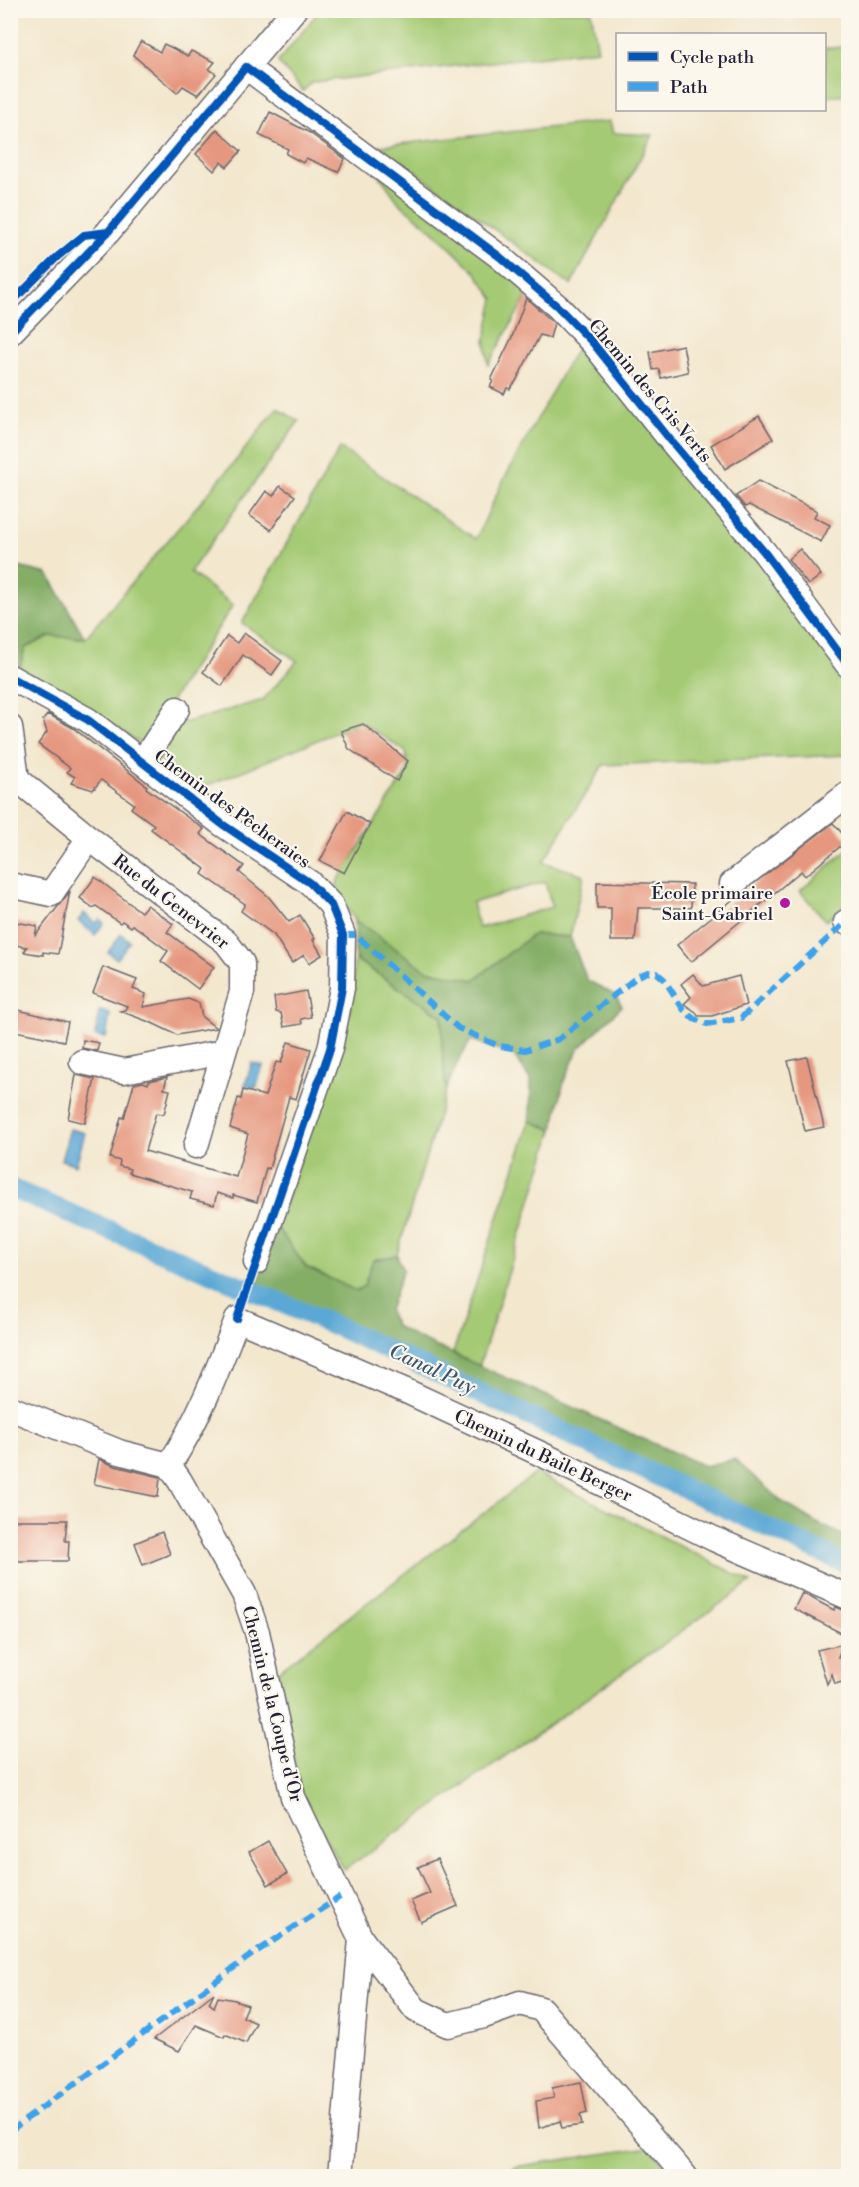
<svg xmlns="http://www.w3.org/2000/svg" width="859" height="2187" font-family="'Libre Bodoni',serif">
  <style>
    .green { fill: #a5ca75; stroke: #647658; stroke-width: 1.5; fill-rule: evenodd }
    .forest { fill: #84ae66; stroke: #536850; stroke-width: 1.5 }
    .water { fill: #5ba8d5; stroke: #3e6588; stroke-width: 1.5 }
    .lines { fill: none; stroke-linecap: round; stroke-linejoin: round }
    .canal { stroke: #5ba8d5; stroke-width: 20 }
    .building { fill: #e6977f }
    .minor-casing { stroke: #6b676e; stroke-width: 27 }
    .minor { stroke: #fff; stroke-width: 24 }
    .quiet { stroke: #3ea2ec; stroke-width: 6; stroke-dasharray: 12 6; stroke-linecap: butt }
    .cycleway-casing { stroke: #fbf7ec; stroke-width: 11 }
    .cycleway { stroke: #0057b8; stroke-width: 8 }
    .poi-dot { fill: #b5179e; stroke: #fbf7ec; stroke-width: 2 }
    .labels { text-anchor: middle; dominant-baseline: central; stroke-width: 4.5; stroke-linejoin: round; paint-order: stroke }
    .street-label { font-size: 18px; fill: #22223b; stroke: #fbf7ec }
    .poi-label { font-size: 18px; fill: #22223b; stroke: #fbf7ec; text-anchor: end }
    .water-label { font-size: 20px; font-style: italic; fill: #395879; stroke: #fbf7ec }
  </style>
  <rect width="100%" height="100%" fill="#fbf7ec"/>
  <filter id="ink" filterUnits="userSpaceOnUse"><feTurbulence type="fractalNoise" baseFrequency=".0167" numOctaves="2"/><feDisplacementMap in="SourceGraphic" scale="12" xChannelSelector="R" yChannelSelector="G"/><feConvolveMatrix kernelMatrix="1 2 1 2 8 2 1 2 1" color-interpolation-filters="sRGB"/></filter>
  <filter id="wash" filterUnits="userSpaceOnUse"><feTurbulence type="fractalNoise" baseFrequency=".008" numOctaves="4" result="noise"/><feDisplacementMap in="SourceGraphic" scale="24" xChannelSelector="R" yChannelSelector="G"/><feGaussianBlur stdDeviation="1.35" result="paint"/><feColorMatrix in="noise" values="0 0 0 0 0 0 0 0 0 0 0 0 0 0 0 0 0 1.4 0 .05"/><feComposite in="paint" operator="in"/></filter>
  <g filter="url(#wash)">
    <rect width="100%" height="100%" fill="#f3e7ce"/>
    <!-- green -->
    <g class="green">
      <path d="M320 10 591 11 598 50 313 82 303 91 278 62Z"/>
      <path d="M848 47V95L825 97V48Z"/>
      <path d="M610 121 613 133 653 135 571 285 380 146Z"/>
      <path d="M375 169 530 291 488 365 485 340 494 299 476 273 433 231 399 203Z"/>
      <path d="M580 341 848 672V755L603 765 543 862 584 875 570 937 534 934 474 980 426 970 355 920 338 895 337 882 408 770 406 752 361 722 194 791 158 758 180 724 263 700 297 661 242 623 340 448 476 539 502 483ZM545 882 552 907 479 928 472 903Z"/>
      <path d="M277 408 299 421 190 572 233 605 163 714 141 744 20 667 25 648 50 636 85 638 238 458Z"/>
      <path d="M848 849V902L826 921 800 891Z"/>
      <path d="M355 959 442 1016V1047L446 1090 397 1255 373 1260 364 1287 356 1291 306 1267 277 1228 350 1011Z"/>
      <path d="M530 1121 553 1130 479 1367 453 1353Z"/>
      <path d="M536 1473 751 1582 344 1870 301 1796 277 1672Z"/>
      <path d="M649 2147 674 2176H515L514 2167Z"/>
    </g>
    <!-- forest -->
    <g class="forest">
      <path d="M10 565 48 574 85 638 50 636 25 648 20 667 11 659Z"/>
      <path d="M355 920 426 970 474 980 534 934 570 937 587 980 615 995 622 1006 578 1050 564 1081 553 1130 530 1121 531 1081 514 1055 471 1040 457 1064 446 1090 442 1047V1016L355 959Z"/>
      <path d="M277 1228 306 1267 356 1291 364 1286 373 1260 397 1255 403 1270 389 1311 396 1326 415 1337 704 1466 734 1459 781 1501 815 1522 848 1538V1560L257 1284Z"/>
    </g>
    <!-- water -->
    <g class="water">
      <path d="M84 913 96 923 100 919 104 923 95 935 78 921Z"/>
      <path d="M121 934 130 941 117 959 108 952Z"/>
      <path d="M99 1011 110 1013 106 1038 95 1036Z"/>
      <path d="M252 1063 263 1066 256 1088 245 1085Z"/>
      <path d="M70 1129 85 1133 76 1165 61 1160Z"/>
    </g>
    <g class="lines">
      <!-- canal -->
      <path class="canal" d="M10 1188 338 1327 848 1565"/>
    </g>
    <g id="blocks">
      <!-- building -->
      <g class="building">
        <path d="M141 41 160 52 164 44 188 56 191 51 215 62 209 69 216 74 198 95 183 86 177 93 133 55Z"/>
        <path d="M270 112 310 133 345 159 338 172 306 158 303 163 286 154 288 149 259 135Z"/>
        <path d="M217 129 241 151 227 167 221 162 214 171 196 154Z"/>
        <path d="M526 298 554 323 550 338 540 335 516 381 510 389 507 388 504 394 490 387 493 381 491 380 512 337Z"/>
        <path d="M683 345 688 372 661 378 659 369 653 370 650 352Z"/>
        <path d="M759 416 773 439 725 469 711 445Z"/>
        <path d="M758 481 817 511 814 517 830 525 821 542 749 505 745 507 736 496Z"/>
        <path d="M280 486 295 496 271 530 249 515 266 491 273 496Z"/>
        <path d="M800 549 821 575 808 585 788 559Z"/>
        <path d="M244 633 282 661 272 675 243 655 222 686 203 672 227 636 237 643Z"/>
        <path d="M48 714 73 728 147 786 146 788 204 829 200 834 244 866 239 872 268 896 289 922 300 915 315 939 313 940 322 955 309 963 304 955 292 963 274 935 241 911 245 904 202 874 205 869 151 829 154 825 131 808 134 804 101 780 93 790 71 783 75 777 67 772 70 768 38 744 47 732 43 720Z"/>
        <path d="M363 724 408 761 397 781 349 749 341 731Z"/>
        <path d="M347 811 370 824 344 873 320 861Z"/>
        <path d="M833 823 848 840 805 876 801 871 691 962 677 945 736 897Z"/>
        <path d="M95 877 141 912 147 905 173 924 167 932 214 967 198 989 161 961 168 951 133 925 131 927 122 921 120 923 96 906 93 908 80 898Z"/>
        <path d="M597 882 692 884 691 908H638L635 941H611V908H597Z"/>
        <path d="M70 891 58 954 43 952V955L24 952 27 947 10 944V921L37 926 35 936Z"/>
        <path d="M103 967 137 980 133 989 146 994 143 1007 188 999 199 1003 202 1017 216 1028 177 1035 152 1023 120 1011 125 1010 127 1006 93 993Z"/>
        <path d="M693 974 703 986 739 976 746 1005 712 1016H698L696 1012 684 1004 691 997 681 984Z"/>
        <path d="M306 991 311 1017 301 1019 302 1024 284 1027 281 1013 276 1012 274 997Z"/>
        <path d="M10 1008 68 1022 64 1041 10 1030Z"/>
        <path d="M83 1040 99 1043 97 1051 82 1048Z"/>
        <path d="M288 1042 311 1049 296 1099 289 1097 269 1169 266 1168 257 1202 233 1195V1198L217 1193 214 1205 190 1199 192 1192 129 1173 130 1169 119 1166 120 1161 110 1158 121 1117 124 1118 134 1084 143 1082 148 1084 149 1081 167 1077 164 1089 170 1090 164 1114 156 1113 145 1151 236 1177 248 1134 230 1128 238 1098 241 1099 243 1090 265 1096 276 1062 281 1063Z"/>
        <path d="M807 1057 824 1127 805 1131 788 1061Z"/>
        <path d="M76 1075 95 1079 85 1123 68 1119Z"/>
        <path d="M99 1459 115 1466 160 1477 158 1497 94 1484Z"/>
        <path d="M10 1520H67L65 1541H69L68 1561H10Z"/>
        <path d="M162 1532 170 1554 143 1565 135 1543Z"/>
        <path d="M802 1593 834 1610 836 1607 849 1612V1637L794 1609Z"/>
        <path d="M843 1644 838 1657 849 1654V1680L835 1684 832 1674 827 1684 817 1650Z"/>
        <path d="M268 1841 287 1874 268 1885 249 1852Z"/>
        <path d="M437 1859 458 1906 421 1922 411 1901 430 1893 418 1867Z"/>
        <path d="M214 1993 209 2003 214 2007 218 1997 235 2000 248 2005 243 2017 256 2023 246 2043 225 2034 224 2037 196 2025 179 2051 154 2039Z"/>
        <path d="M581 2082 587 2113 580 2115 582 2125 562 2128 560 2121 539 2128 536 2101 554 2098 552 2088Z"/>
      </g>
    </g>
  </g>
  <g filter="url(#ink)">
    <use href="#blocks" fill-opacity="0" stroke="#6b676e" stroke-width="1.5"/>
    <g class="lines">
      <!-- minor casing -->
      <g class="minor-casing">
        <g id="minor">
          <path d="M246 67 500 257 557 306 593 343 672 442 765 553 848 665"/>
          <path d="M10 333 108 232 294 10"/>
          <path d="M10 677 88 720 222 824 310 883 331 905 343 935 342 988 330 1049 256 1262"/>
          <path d="M10 727 17 779 89 838 226 942 242 963V992L196 1146"/>
          <path d="M142 762 177 709"/>
          <path d="M732 884 848 794"/>
          <path d="M10 885 51 894 89 838"/>
          <path d="M846 922 848 921"/>
          <path d="M82 1062 124 1071 223 1052"/>
          <path d="M10 1408 119 1452 169 1465 180 1481 244 1594 257 1632 293 1797 361 1939 340 2176"/>
          <path d="M169 1465C199 1420 218 1369 237 1319L406 1391 558 1462 714 1539 848 1597"/>
          <path d="M361 1939 416 2010 448 2025 484 2016 520 2003 541 2009 685 2176"/>
        </g>
      </g>
      <!-- minor -->
      <use href="#minor" class="minor"/>
      <!-- quiet -->
      <g class="quiet">
        <path d="M343 935H356L458 1028 499 1046 526 1050 559 1039 638 976 648 972 657 973 664 979 683 1009 694 1019 707 1024 741 1018 846 922"/>
        <path d="M10 2131 250 1956 340 1897"/>
      </g>
      <!-- cycleway casing -->
      <g class="cycleway-casing">
        <g id="cycleway">
          <path d="M10 304 57 257 84 235 108 232"/>
          <path d="M10 333 108 232 246 67 500 257 557 306 593 343 672 442 765 553 848 665"/>
          <path d="M10 677 88 720 222 824 310 883 331 905 343 935 342 988 330 1049 237 1319"/>
        </g>
      </g>
      <!-- cycleway -->
      <use href="#cycleway" class="cycleway"/>
    </g>
  </g>
  <!-- markers -->
  <circle class="poi-dot" cx="785" cy="903" r="6"/>
  <g class="labels">
    <!-- street labels -->
    <g class="street-label">
      <text transform="translate(650 391) rotate(50)">Chemin des Cris Verts</text>
      <text transform="translate(232 809) rotate(36)">Chemin des Pêcheraies</text>
      <text transform="translate(171 902) rotate(38)">Rue du Genevrier</text>
      <text transform="translate(543 1456) rotate(25)">Chemin du Baile Berger</text>
      <text transform="translate(272 1704) rotate(76)">Chemin de la Coupe d'Or</text>
    </g>
    <!-- poi labels -->
    <g class="poi-label">
      <text x="773" y="893">École primaire<tspan x="773" dy="21">Saint-Gabriel</tspan></text>
    </g>
    <!-- water labels -->
    <g class="water-label">
      <text transform="translate(432 1370) rotate(25)">Canal Puy</text>
    </g>
  </g>
  <!-- margin -->
  <rect width="859" height="2187" fill="none" stroke="#fbf7ec" stroke-width="36"/>
  <!-- legend -->
  <rect x="616" y="33" width="210" height="78" fill="#fbf7ec" stroke="#a4a2a5" stroke-width="1.5"/>
  <rect x="628" y="52" width="30" height="9" fill="#0057b8" stroke="#a4a2a5" stroke-width="1.5"/>
  <text x="670" y="63" font-size="18" fill="#22223b">Cycle path</text>
  <rect x="628" y="82" width="30" height="9" fill="#3ea2ec" stroke="#a4a2a5" stroke-width="1.5"/>
  <text x="670" y="93" font-size="18" fill="#22223b">Path</text>
</svg>
